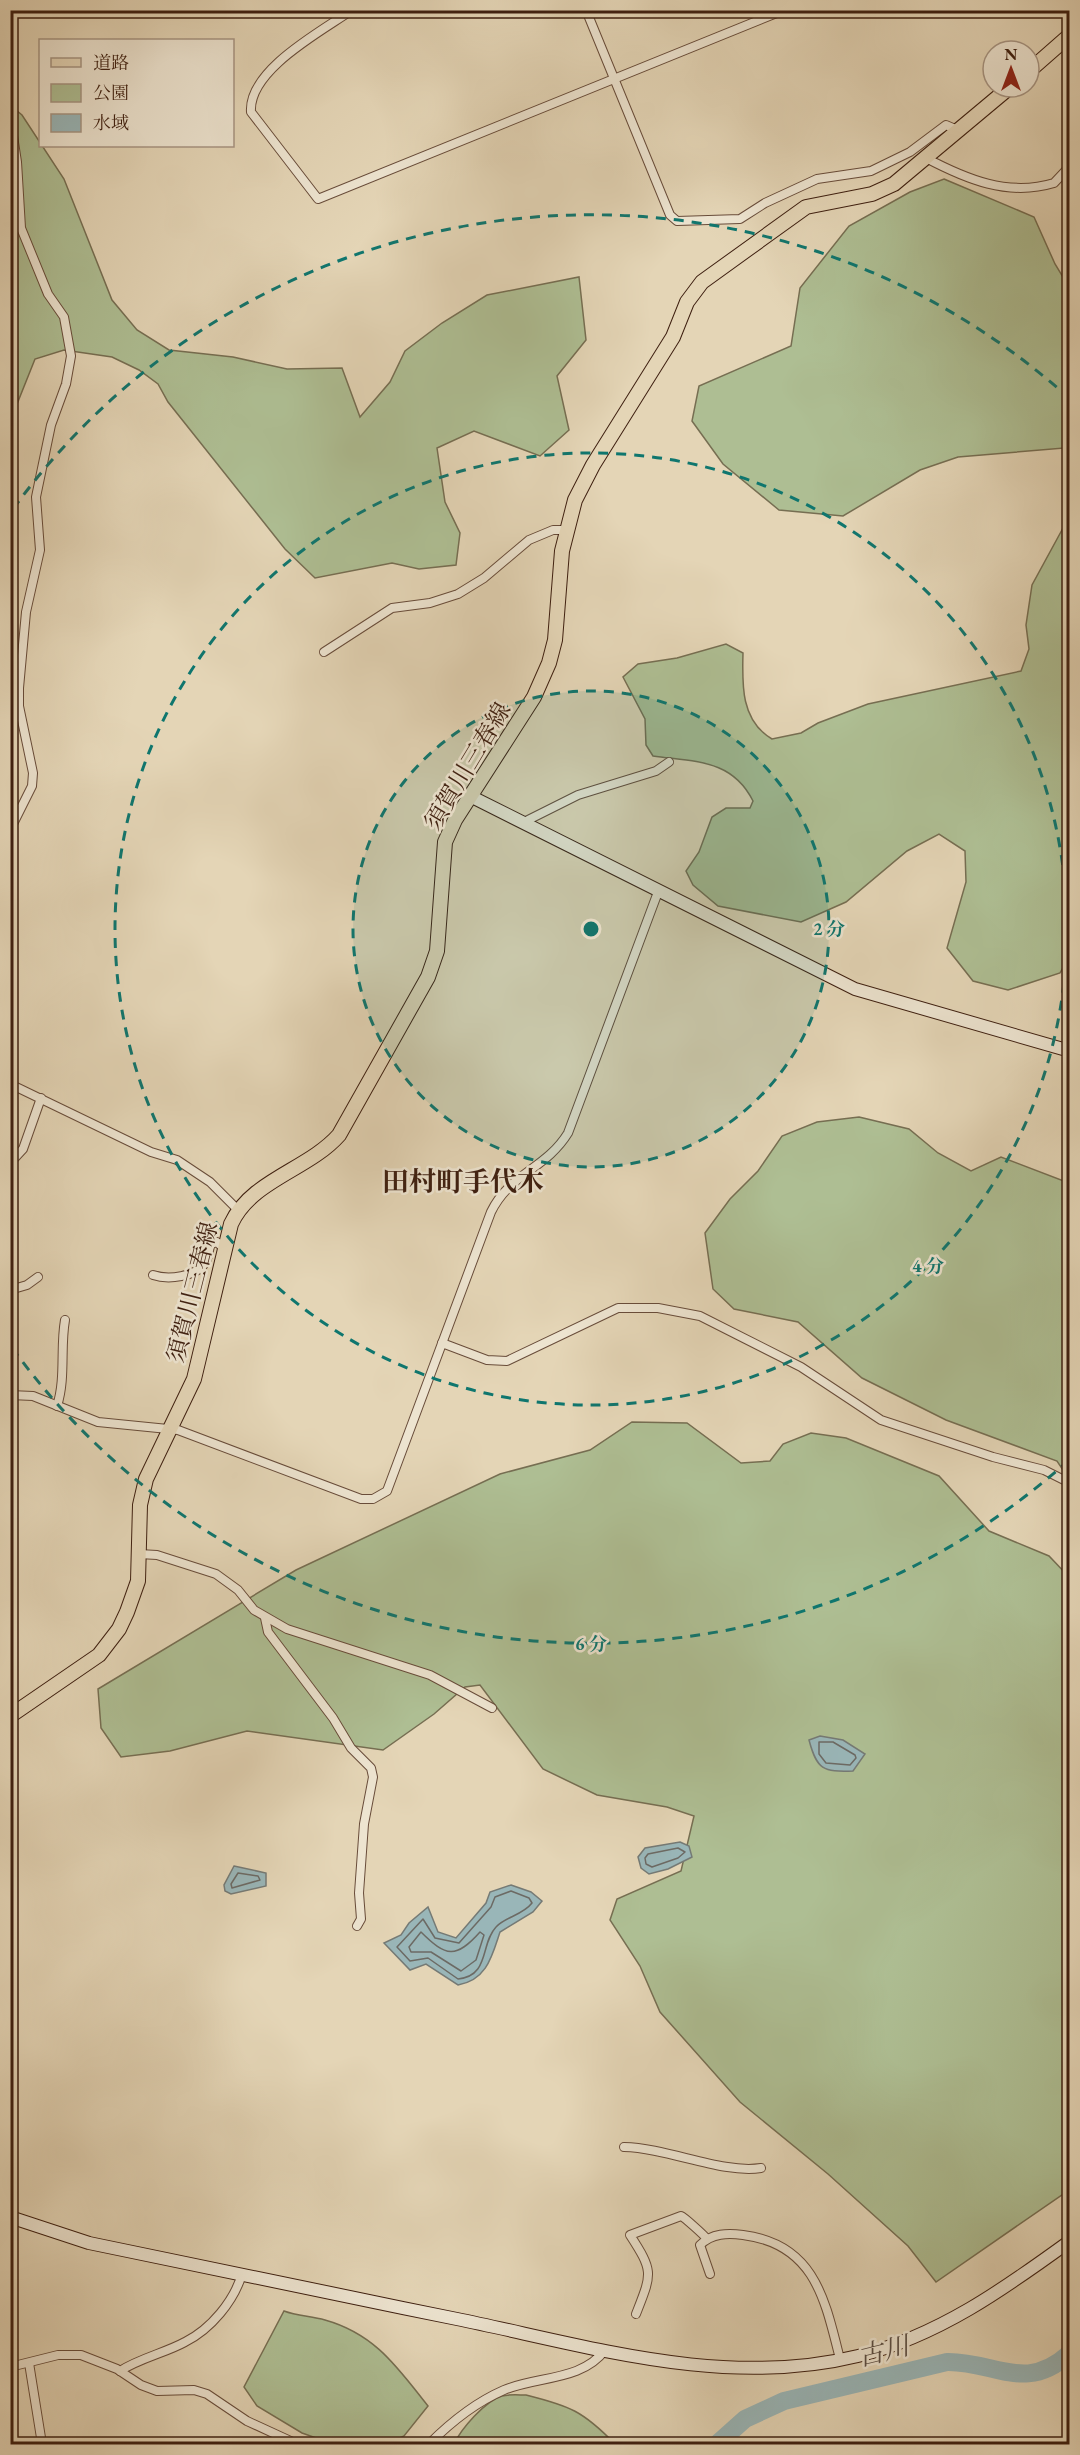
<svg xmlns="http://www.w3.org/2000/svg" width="1080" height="2455" font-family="'EB Garamond','Noto Serif JP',serif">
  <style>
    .green { fill: #aebe93; stroke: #766e52; stroke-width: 1.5 }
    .water { fill: #99b6b8; stroke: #757a75; stroke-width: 1.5 }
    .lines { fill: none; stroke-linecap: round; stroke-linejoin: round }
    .shore { stroke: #6c6a64; stroke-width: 1.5 }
    .river { stroke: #99b6b8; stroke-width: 18 }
    .street-casing { stroke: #684c3a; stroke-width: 10 }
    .secondary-casing { stroke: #3e1f10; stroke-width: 14 }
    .primary-casing { stroke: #3e1f10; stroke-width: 16 }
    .street { stroke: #ede4d0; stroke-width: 8 }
    .secondary { stroke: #ede4d0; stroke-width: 12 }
    .primary { stroke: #e4d5b6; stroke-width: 14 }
    .ring { fill: none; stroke: #0f766e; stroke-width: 3; stroke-dasharray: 10 8 }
    .labels { text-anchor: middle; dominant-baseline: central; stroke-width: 5; stroke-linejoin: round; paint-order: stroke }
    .street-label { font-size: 24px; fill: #3e1f10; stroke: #ede4d0 }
    .water-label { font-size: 26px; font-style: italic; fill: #594c42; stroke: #ede4d0 }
    .quarter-label { font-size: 27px; font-weight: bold; fill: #3e1f10; stroke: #ede4d0 }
    .centre { fill: #0f766e; stroke: #ede4d0; stroke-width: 3 }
    .ring-label { font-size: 18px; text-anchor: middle; font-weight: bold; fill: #0f766e; stroke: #ede4d0; stroke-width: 5; stroke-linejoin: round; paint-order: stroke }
  </style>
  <rect width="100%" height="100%" fill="#e4d5b6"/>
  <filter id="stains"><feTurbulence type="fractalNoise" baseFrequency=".00333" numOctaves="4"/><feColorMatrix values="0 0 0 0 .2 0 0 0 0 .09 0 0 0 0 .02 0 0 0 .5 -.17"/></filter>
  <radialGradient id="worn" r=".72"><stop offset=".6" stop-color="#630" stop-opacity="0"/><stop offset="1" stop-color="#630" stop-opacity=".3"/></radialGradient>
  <!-- green -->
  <g class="green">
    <path d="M11 106 22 115 64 179 112 300 137 330 169 350 233 357 287 369 342 368 360 417 390 382 405 351 442 323 487 295 579 277 586 340 557 376 569 430 540 456 474 431 437 448 445 502 460 533 456 565 419 569 392 563 315 578 285 549 168 402 158 384 139 370 112 357 64 350 35 359 15 409 11 414Z"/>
    <path d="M944 179 1034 217 1055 264 1069 287V457L1064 448 958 457 920 470 843 516 779 510 723 464 692 421 699 386 791 346 800 288 849 226 910 192Z"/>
    <path d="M1069 517 1070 956 1060 973 1008 990 973 981 947 948 966 882 965 851 939 834 907 851 846 902 801 922 718 906 693 885 686 871 699 852 712 817 726 808H750L753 801C732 759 695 762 653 756L646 745 645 719 623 677 638 664 677 658 726 644 743 653C742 685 741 721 772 739L801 733 818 723 868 704 1021 671 1029 649 1026 625 1032 585Z"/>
    <path d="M859 1117 909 1129 938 1153 971 1171 1001 1157 1069 1183V1479L1057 1461 946 1420 862 1378 798 1322 734 1309 713 1289 705 1233 730 1199 758 1171 782 1136 817 1122Z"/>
    <path d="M632 1422 687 1423 741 1463 770 1461 783 1444 811 1433 846 1438 939 1476 989 1531 1049 1556 1069 1577V2190L936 2282 908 2246 828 2174 740 2102 660 2012 640 1966 610 1920 617 1899 681 1871 694 1816 667 1807 597 1795 543 1769 480 1685 465 1687 434 1714 383 1750 247 1731 170 1751 121 1757 101 1728 98 1689 296 1570 500 1474 590 1450Z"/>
    <path d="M284 2311C297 2316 311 2316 325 2320 375 2334 397 2367 428 2406L404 2436 387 2444H333L302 2433 257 2406 244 2387Z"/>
    <path d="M526 2395C570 2406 583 2411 615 2444H454C461 2429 485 2401 502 2396 509 2394 519 2395 526 2395Z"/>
  </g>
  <!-- water -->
  <g class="water">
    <path d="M820 1736 843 1740 865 1754 853 1771C823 1772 817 1770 809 1740Z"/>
    <path d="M680 1842 689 1846 692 1857 668 1869 649 1874 641 1868 638 1857 645 1848Z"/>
    <path d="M234 1866 266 1873V1886L231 1894 225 1891 224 1885Z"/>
    <path d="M511 1885 531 1892 542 1901 533 1912 500 1932C492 1956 487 1980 458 1985L426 1964 410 1970 384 1943 401 1935 409 1923 428 1907 438 1932 456 1938 486 1903 490 1892Z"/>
  </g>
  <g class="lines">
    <!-- shore -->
    <g class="shore">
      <path d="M819 1742H833L855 1755 856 1758 850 1765 826 1763 819 1754Z"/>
      <path d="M678 1848 685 1852 678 1858 652 1867 646 1864 645 1858 648 1854Z"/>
      <path d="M238 1873 258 1876 260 1880 232 1888 231 1884Z"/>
      <path d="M511 1891 529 1898 532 1903C523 1915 505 1917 496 1927 480 1944 490 1976 458 1979L428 1958 410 1961 397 1947 423 1919 435 1938 459 1943 491 1907 495 1897Z"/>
      <path d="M421 1932C446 1957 456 1959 480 1932L484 1935 476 1960 461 1971 431 1952H411L409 1947Z"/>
    </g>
    <!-- river -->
    <path class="river" d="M717 2444 745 2419 784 2401 947 2362C995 2361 1025 2394 1070 2353"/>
    <!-- street casing -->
    <g class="street-casing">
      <g id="street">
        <path d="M352 10C322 31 248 70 251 112L318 199 784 10"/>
        <path d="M586 10 670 215 677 221 740 219 765 203 817 179 871 171 910 152 946 125 960 131"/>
        <path d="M10 116 17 162 21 228 48 294 64 317 71 356 66 384 51 425 36 497 40 550 26 612 19 688V706L33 773 32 786 10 830"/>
        <path d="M926 158C966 179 1008 197 1054 183L1070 166"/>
        <path d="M324 652 392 608 430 603 458 594 484 578 529 540 553 530H566"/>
        <path d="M524 822 578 795 656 771 669 762"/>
        <path d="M10 1084 151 1152 177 1160 210 1182 238 1210"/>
        <path d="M10 1163 23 1149 41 1098"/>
        <path d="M153 1275C168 1280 196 1277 205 1263 209 1257 208 1250 211 1244L217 1242 223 1248"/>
        <path d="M10 1290 27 1285 38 1277"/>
        <path d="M442 1343 487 1360 507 1361 618 1308H658L700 1316 801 1367 881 1420 993 1457 1044 1470 1070 1483"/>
        <path d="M10 1395 33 1396 98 1422 178 1430 361 1499H373L387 1491 491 1212C510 1173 546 1169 568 1133L658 892"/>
        <path d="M57 1406C66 1378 60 1348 65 1320"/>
        <path d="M139 1554 157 1555 216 1574 238 1590 254 1610 287 1629 430 1675 492 1708"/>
        <path d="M265 1618 268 1632 333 1718 351 1748 371 1768 373 1777 364 1824 359 1893 361 1919 357 1926"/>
        <path d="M624 2147C668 2148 722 2174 761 2168"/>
        <path d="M710 2274 700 2245C712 2233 728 2233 743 2235 815 2244 825 2300 840 2359"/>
        <path d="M636 2314C652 2273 654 2272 630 2235L681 2216C684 2217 704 2235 707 2239"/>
        <path d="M29 2363 42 2444"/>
        <path d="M10 2367 58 2355H81L117 2369 141 2385 157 2391 194 2390 207 2394 247 2421 297 2444"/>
        <path d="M120 2371C140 2358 165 2353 185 2342 211 2329 234 2301 242 2274"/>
        <path d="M429 2444C451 2422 474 2403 504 2390 537 2376 582 2381 605 2350"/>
      </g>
    </g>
    <!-- secondary casing -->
    <g class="secondary-casing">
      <g id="secondary">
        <path d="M470 796 855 989 1070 1051"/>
        <path d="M10 2217 89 2243C211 2268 334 2294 457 2319 589 2346 724 2389 858 2356 938 2336 1004 2289 1070 2241"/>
      </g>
    </g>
    <!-- primary casing -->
    <g class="primary-casing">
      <g id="primary">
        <path d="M1029 71 1070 35"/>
        <path d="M10 1716 99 1655 119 1629 127 1612 138 1581 140 1505 146 1479 194 1379 231 1224C251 1180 308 1170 339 1135L428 977 437 951 445 842 455 820 534 697 549 663 555 640 562 551 575 500 593 465 673 337 687 302 702 282 806 207 872 194 894 184 1010 87"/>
      </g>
    </g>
    <!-- street -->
    <use href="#street" class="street"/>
    <!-- secondary -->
    <use href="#secondary" class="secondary"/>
    <!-- primary -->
    <use href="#primary" class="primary"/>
  </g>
  <!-- distance rings -->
  <circle cx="591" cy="929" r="238" fill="#0f766e" fill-opacity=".12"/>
  <g class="ring">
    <circle cx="591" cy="929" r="238"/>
    <circle cx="591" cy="929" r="476"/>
    <path d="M1069 1460A715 715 0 0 1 13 1349M13 509A715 715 0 0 1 1069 398"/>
  </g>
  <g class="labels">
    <!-- street labels -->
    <g class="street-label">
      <text transform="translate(467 766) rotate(-59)">須賀川三春線</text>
      <text transform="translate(192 1292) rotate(-76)">須賀川三春線</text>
    </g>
    <!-- water labels -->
    <g class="water-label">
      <text transform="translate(883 2351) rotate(-14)">古川</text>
    </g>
    <!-- quarter labels -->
    <g class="quarter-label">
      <text x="463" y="1181">田村町手代木</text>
    </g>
  </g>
  <circle cx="591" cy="929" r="9" class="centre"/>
  <g class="ring-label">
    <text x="829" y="935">2 分</text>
    <text x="928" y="1272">4 分</text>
    <text x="591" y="1650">6 分</text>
  </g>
  <!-- margin -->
  <rect width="1080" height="2455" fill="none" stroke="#e4d5b6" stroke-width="36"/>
  <rect x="12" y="12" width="1056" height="2431" fill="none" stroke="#3e1f10" stroke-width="3"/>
  <rect x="18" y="18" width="1044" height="2419" fill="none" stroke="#3e1f10" stroke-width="1.5"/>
  <!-- legend -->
  <rect x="39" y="39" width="195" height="108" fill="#ede4d0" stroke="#a79583" stroke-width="1.5"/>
  <rect x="51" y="58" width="30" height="9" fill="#e4d5b6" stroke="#a79583" stroke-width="1.5"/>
  <text x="93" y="69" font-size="18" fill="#3e1f10">道路</text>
  <rect x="51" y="84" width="30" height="18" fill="#aebe93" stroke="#a79583" stroke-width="1.5"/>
  <text x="93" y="99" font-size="18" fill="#3e1f10">公園</text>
  <rect x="51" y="114" width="30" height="18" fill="#99b6b8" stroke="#a79583" stroke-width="1.5"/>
  <text x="93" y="129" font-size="18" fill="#3e1f10">水域</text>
  <!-- north arrow -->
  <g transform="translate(1011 69)"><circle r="28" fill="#ede4d0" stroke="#a79583" stroke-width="1.5"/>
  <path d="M0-4.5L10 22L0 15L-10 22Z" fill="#8f2418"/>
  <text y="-9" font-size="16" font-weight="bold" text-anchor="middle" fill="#3e1f10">N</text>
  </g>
  <rect width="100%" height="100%" filter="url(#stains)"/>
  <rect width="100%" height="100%" fill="url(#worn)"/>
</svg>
